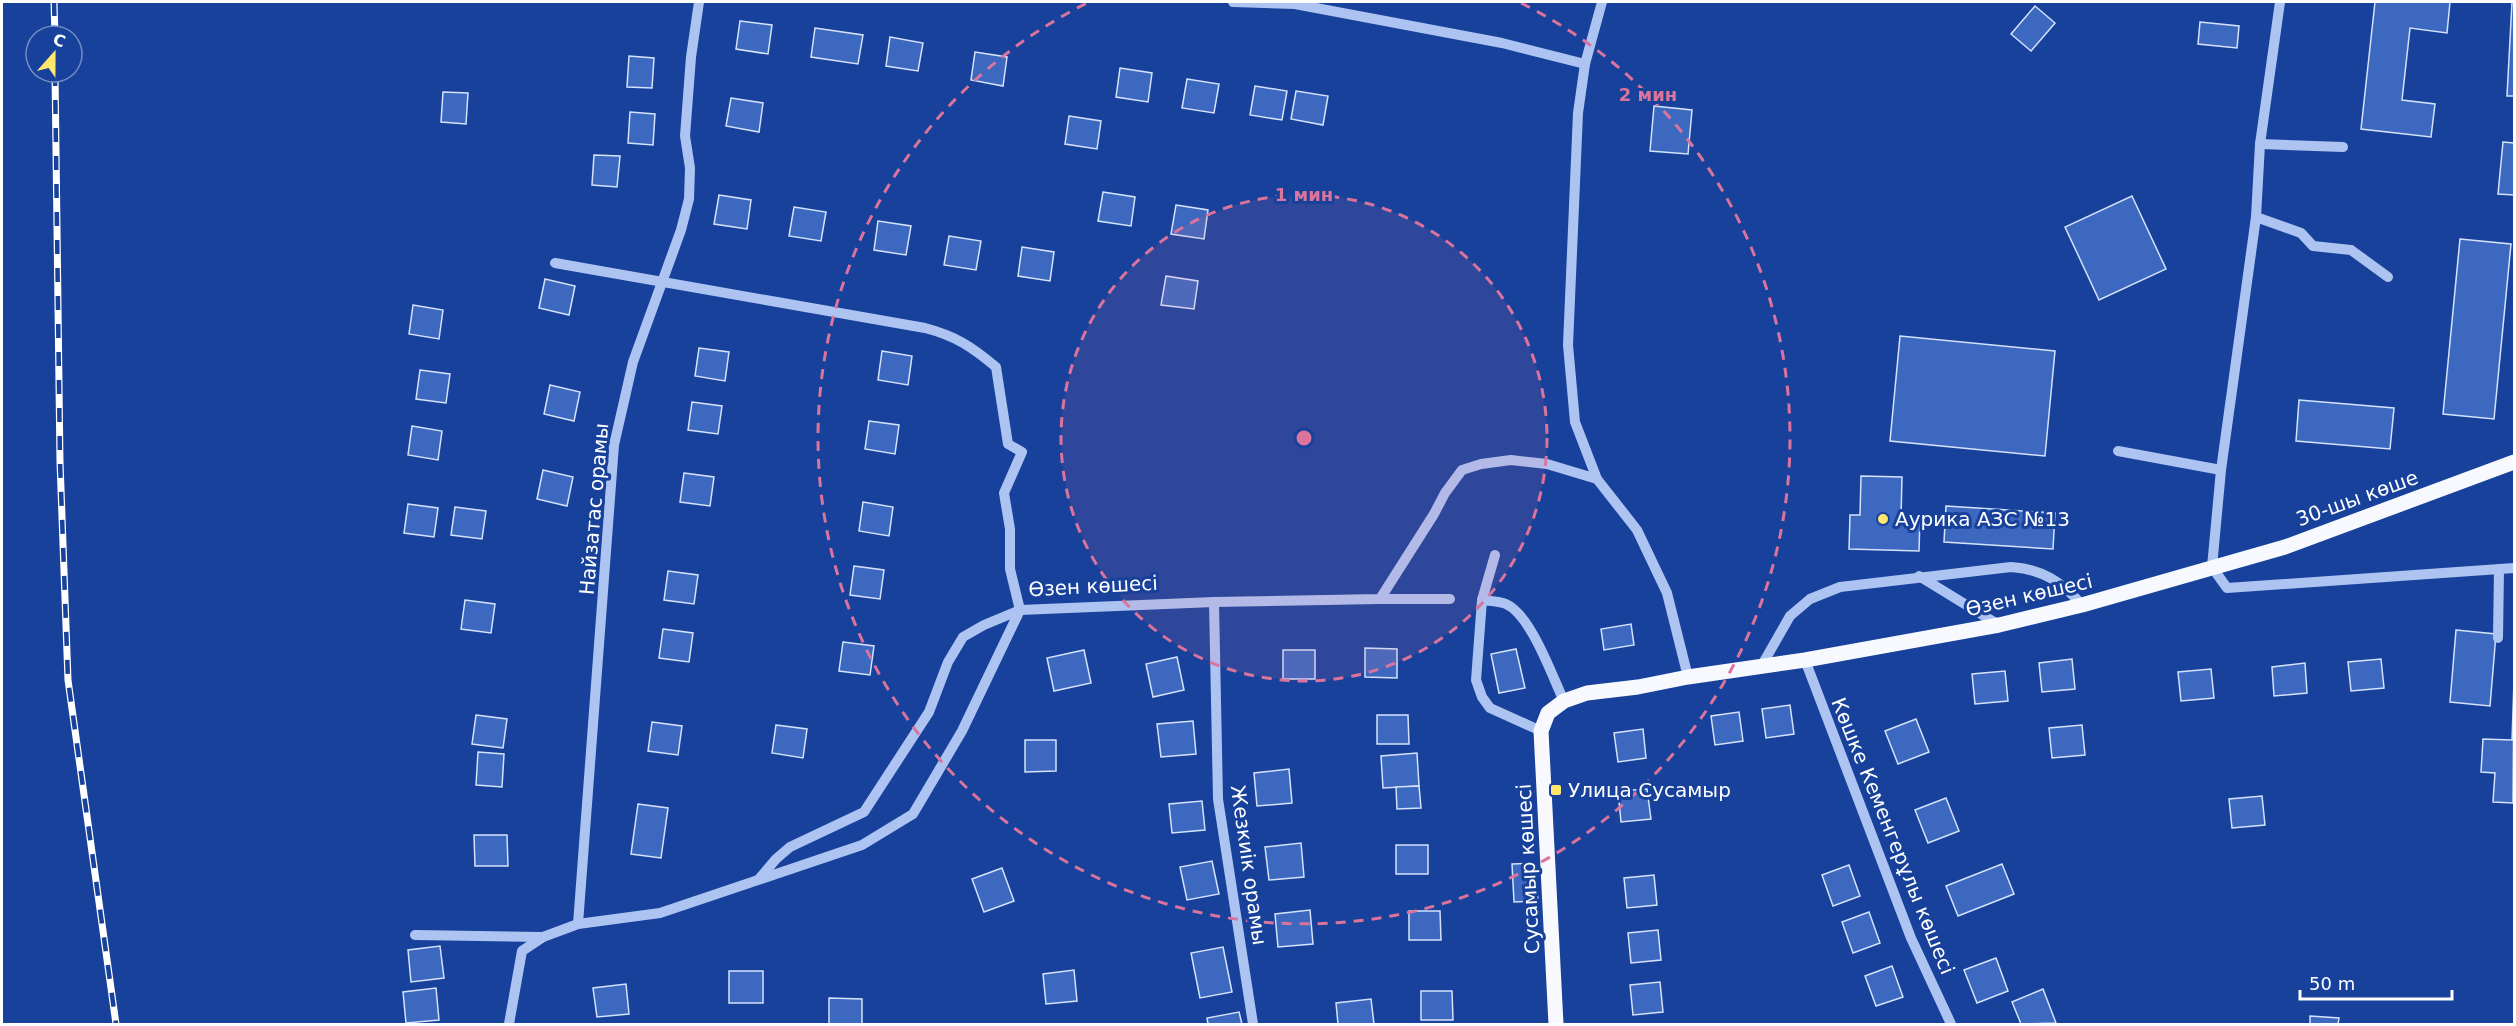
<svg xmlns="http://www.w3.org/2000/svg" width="2516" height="1026" font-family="'DejaVu Sans',sans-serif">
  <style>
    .building { fill: #3c68bf; stroke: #d4e2fc; stroke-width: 1.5 }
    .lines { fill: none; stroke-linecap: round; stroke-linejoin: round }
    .minor { stroke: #adc4f2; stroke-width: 10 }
    .major { stroke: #f7f9ff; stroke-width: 15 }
    .rail-casing { stroke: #fff; stroke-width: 7 }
    .rail { stroke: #17419a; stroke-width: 4.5; stroke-dasharray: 14; stroke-linecap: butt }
    .ring { fill: none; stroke: #da749d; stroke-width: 3; stroke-dasharray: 10 8 }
    .poi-dot { fill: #ffe66d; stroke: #17419a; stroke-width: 2 }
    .labels { text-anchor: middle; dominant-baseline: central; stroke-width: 6; stroke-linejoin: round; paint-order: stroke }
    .street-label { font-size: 20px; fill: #fff; stroke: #17419a }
    .poi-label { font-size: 20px; fill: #fff; stroke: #17419a; text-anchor: start }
    .centre { fill: #da749d; stroke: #17419a; stroke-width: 3 }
    .ring-label { font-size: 18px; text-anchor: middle; font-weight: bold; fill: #da749d; stroke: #17419a; stroke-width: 6; stroke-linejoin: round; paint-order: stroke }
  </style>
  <rect width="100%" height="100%" fill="#17419a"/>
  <!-- building -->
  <g class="building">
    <path d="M2375 2H2450L2447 33 2410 28 2402 100 2435 104 2431 137 2361 129Z"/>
    <path d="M2512 2H2514V96H2507Z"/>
    <path d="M2035 6 2055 23 2031 51 2011 34Z"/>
    <path d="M740 21 772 25 768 54 736 49Z"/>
    <path d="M2200 22 2239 26 2237 48 2198 44Z"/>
    <path d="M815 28 863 35 858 64 811 57Z"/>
    <path d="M890 37 923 43 918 71 886 66Z"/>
    <path d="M975 52 1007 57 1003 86 971 80Z"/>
    <path d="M629 56 654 58 652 88 627 87Z"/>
    <path d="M1120 68 1152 73 1148 102 1116 97Z"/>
    <path d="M1187 79 1219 84 1214 113 1182 108Z"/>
    <path d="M1255 86 1287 91 1282 120 1250 115Z"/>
    <path d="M1296 91 1328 96 1323 125 1291 119Z"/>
    <path d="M443 92 468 93 466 124 441 122Z"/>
    <path d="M731 98 763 103 759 132 726 126Z"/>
    <path d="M1654 106 1692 110 1688 154 1650 151Z"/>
    <path d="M630 112 655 114 653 145 628 143Z"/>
    <path d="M1069 116 1101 121 1097 149 1065 144Z"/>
    <path d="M2503 142 2514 143V195L2498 194Z"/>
    <path d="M594 155 620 156 617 187 592 185Z"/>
    <path d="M1103 192 1135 197 1131 226 1098 221Z"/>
    <path d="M719 195 751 200 747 229 714 224Z"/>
    <path d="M2132 196 2166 269 2099 300 2065 227Z"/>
    <path d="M1176 205 1208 210 1204 239 1171 234Z"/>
    <path d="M794 207 826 212 821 241 789 236Z"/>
    <path d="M878 221 911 226 906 255 874 250Z"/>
    <path d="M949 236 981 241 976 270 944 265Z"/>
    <path d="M2460 239 2511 244 2494 419 2443 414Z"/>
    <path d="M1022 247 1054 252 1050 281 1018 276Z"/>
    <path d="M1166 276 1198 281 1194 309 1161 305Z"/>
    <path d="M545 279 575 286 569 315 539 308Z"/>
    <path d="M413 305 443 310 439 339 409 334Z"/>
    <path d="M1900 336 2055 351 2045 456 1890 441Z"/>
    <path d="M699 348 729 352 725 381 695 376Z"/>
    <path d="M882 351 912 356 908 385 878 380Z"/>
    <path d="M420 370 450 374 446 403 416 399Z"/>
    <path d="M550 385 580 392 574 421 544 414Z"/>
    <path d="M2299 400 2394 408 2390 449 2296 441Z"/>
    <path d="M692 402 722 406 718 434 688 430Z"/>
    <path d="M869 421 899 425 895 454 865 449Z"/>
    <path d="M412 426 442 431 438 460 408 455Z"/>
    <path d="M543 470 573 477 567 506 537 499Z"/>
    <path d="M684 473 714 477 710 506 680 502Z"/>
    <path d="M1861 476 1902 477 1901 518H1920L1919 551 1849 549 1850 515H1860Z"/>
    <path d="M863 502 893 507 889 536 859 531Z"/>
    <path d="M408 504 438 508 434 537 404 533Z"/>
    <path d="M1946 506 2055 513 2053 549 1944 542Z"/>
    <path d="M455 507 486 511 482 539 451 535Z"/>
    <path d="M854 566 884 570 880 599 850 595Z"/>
    <path d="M668 571 698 575 694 604 664 600Z"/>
    <path d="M465 600 495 604 491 633 461 629Z"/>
    <path d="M1631 624 1634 645 1604 650 1601 629Z"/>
    <path d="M663 629 693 633 689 662 659 658Z"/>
    <path d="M2456 630 2496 634 2490 706 2450 702Z"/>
    <path d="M843 642 874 646 870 675 839 671Z"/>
    <path d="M1365 648 1397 649V678L1365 677Z"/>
    <path d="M1516 649 1525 688 1499 693 1491 654Z"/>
    <path d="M1084 650 1091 683 1054 691 1047 658Z"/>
    <rect x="1283" y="650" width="32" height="29"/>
    <path d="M1177 657 1184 690 1153 697 1146 664Z"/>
    <path d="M2072 659 2075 689 2042 692 2039 663Z"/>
    <path d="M2381 659 2384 688 2351 691 2348 662Z"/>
    <path d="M2305 663 2307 693 2274 696 2272 667Z"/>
    <path d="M2211 669 2214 698 2181 701 2178 672Z"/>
    <path d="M2005 671 2008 701 1975 704 1972 674Z"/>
    <path d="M2514 681 2513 803 2493 802 2495 773 2481 772 2483 739 2512 740Z"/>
    <path d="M1790 705 1794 734 1766 738 1762 709Z"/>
    <path d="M1739 712 1743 741 1715 745 1711 716Z"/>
    <path d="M476 715 507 719 503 748 472 744Z"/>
    <path d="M1377 715H1408L1409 744H1377Z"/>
    <path d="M1916 719 1929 752 1898 764 1885 731Z"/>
    <path d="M1193 721 1196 754 1161 757 1157 724Z"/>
    <path d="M652 722 682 726 678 755 648 751Z"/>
    <path d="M776 725 807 729 803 758 772 753Z"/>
    <path d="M2082 725 2085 755 2052 758 2049 728Z"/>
    <path d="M1643 729 1646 758 1618 762 1614 733Z"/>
    <path d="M1025 740H1056V771L1025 772Z"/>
    <path d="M478 752 504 754 502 787 476 785Z"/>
    <path d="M1417 753 1419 786 1383 788 1381 756Z"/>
    <path d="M1289 769 1292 803 1257 806 1254 773Z"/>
    <path d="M1419 786 1421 808 1397 809 1396 787Z"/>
    <path d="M1647 789 1651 819 1621 822 1618 791Z"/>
    <path d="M2262 796 2265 825 2232 828 2229 799Z"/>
    <path d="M1946 798 1959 831 1928 843 1915 810Z"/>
    <path d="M1202 801 1205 830 1172 833 1169 804Z"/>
    <path d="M638 804 668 808 661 858 631 854Z"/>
    <path d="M474 835H507L508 866H475Z"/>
    <path d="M1301 843 1304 877 1269 880 1265 847Z"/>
    <rect x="1396" y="845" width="32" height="29"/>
    <path d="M1212 861 1219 894 1187 900 1180 867Z"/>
    <path d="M1535 863 1538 901 1514 902 1512 864Z"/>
    <path d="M2002 864 2014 894 1958 916 1946 886Z"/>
    <path d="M1849 865 1860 896 1833 906 1822 875Z"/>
    <path d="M1002 868 1014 901 984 912 972 879Z"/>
    <path d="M1654 875 1657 905 1627 908 1624 878Z"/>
    <path d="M1310 910 1313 944 1278 947 1275 914Z"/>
    <path d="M1409 911H1440L1441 940H1409Z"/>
    <path d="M1869 912 1880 943 1853 953 1842 922Z"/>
    <path d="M1658 930 1661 960 1631 963 1628 933Z"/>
    <path d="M440 946 444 978 411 982 408 950Z"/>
    <path d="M1223 947 1232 992 1200 998 1191 953Z"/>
    <path d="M1996 958 2008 991 1977 1003 1964 970Z"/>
    <path d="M1892 966 1903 997 1876 1006 1865 976Z"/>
    <path d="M1074 970 1077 1001 1046 1004 1043 974Z"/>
    <rect x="729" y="971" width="34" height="32"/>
    <path d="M1660 982 1663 1012 1633 1015 1630 985Z"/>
    <path d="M626 984 629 1014 597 1017 593 988Z"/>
    <path d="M436 988 439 1020 406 1023 403 992Z"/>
    <path d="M2043 989 2056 1023 2021 1024 2012 1002Z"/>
    <path d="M1421 991H1452L1453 1020H1421Z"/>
    <path d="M829 998 862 999V1024H829Z"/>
    <path d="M1371 999 1374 1024H1338L1336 1003Z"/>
    <path d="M1239 1012 1242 1024H1208L1207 1018Z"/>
    <path d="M2310 1016 2339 1018 2338 1024H2310Z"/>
  </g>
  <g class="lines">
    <!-- minor -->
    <g class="minor">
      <path d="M1233 2 1295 4 1502 43 1585 64 1602 2"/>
      <path d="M2280 2 2260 144 2256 217 2221 470 2212 567 2227 588 2514 568"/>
      <path d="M1585 64 1578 113 1568 345 1575 422 1597 479 1637 530 1667 593 1688 677"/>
      <path d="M2260 144 2343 147"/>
      <path d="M2256 217 2301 233 2313 246 2351 250 2388 277"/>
      <path d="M2118 451 2221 470"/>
      <path d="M1495 555 1482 600 1476 680 1482 697 1490 708 1541 731"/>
      <path d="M1919 576 1999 625"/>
      <path d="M1380 599H1450"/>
      <path d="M1482 600C1489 601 1499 601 1506 604 1531 615 1552 676 1564 701"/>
      <path d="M1214 602 1218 799 1253 1024"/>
      <path d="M2498 638 2499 569"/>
      <path d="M1805 660 1911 938 1951 1024"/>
      <path d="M1762 665 1790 616 1810 599 1840 587 2011 567C2042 569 2062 582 2082 605"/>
      <path d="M759 879 776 859 790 847 864 812 929 712 948 662 963 637 984 625 1020 610 1214 602 1380 599 1434 514 1445 493 1462 470 1481 464 1511 460 1547 464 1597 479"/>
      <path d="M578 924 614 445 633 362 681 230 689 199 690 168 685 136 691 57 699 2"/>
      <path d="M415 935 543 937"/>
      <path d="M509 1024 522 951 543 937 578 924 660 913 862 845 913 814 962 731 1020 610 1010 569V529L1004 493 1022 452 1008 444 996 367C972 347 956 336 925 328L555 263"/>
    </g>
    <!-- major -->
    <path class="major" d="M1556 1024 1541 731 1548 713 1564 701 1587 693 1638 687 1688 677 1805 660 1999 625 2082 605 2285 547 2514 462"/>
    <!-- rail casing -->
    <g class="rail-casing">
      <g id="rail">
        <path d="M54 2 55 36"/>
        <path d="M55 72 60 462 68 680 116 1024"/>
      </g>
    </g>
    <!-- rail -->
    <use href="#rail" class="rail"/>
  </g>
  <!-- distance rings -->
  <circle cx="1304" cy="438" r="243" fill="#da749d" fill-opacity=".12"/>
  <g class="ring">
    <circle cx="1304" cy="438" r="243"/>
    <path d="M1521 3A486 486 0 1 1 1087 3"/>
  </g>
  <!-- markers -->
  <g class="poi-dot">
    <circle cx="1883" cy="519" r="6"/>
    <rect x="1550" y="784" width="12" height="12" rx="3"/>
  </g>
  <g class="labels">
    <!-- street labels -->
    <g class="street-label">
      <text transform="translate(2357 498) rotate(-20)">30-шы көше</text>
      <text transform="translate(594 509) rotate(-85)">Найзатас орамы</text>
      <text transform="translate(1093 586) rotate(-3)">Өзен көшесі</text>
      <text transform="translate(2029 595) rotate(-13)">Өзен көшесі</text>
      <text transform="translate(1893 836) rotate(68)">Көшке Кеменгерұлы көшесі</text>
      <text transform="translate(1249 865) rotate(82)">Жезкиік орамы</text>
      <text transform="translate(1528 869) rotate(-93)">Сусамыр көшесі</text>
    </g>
    <!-- poi labels -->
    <g class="poi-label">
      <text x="1895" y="519">Аурика АЗС №13</text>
      <text x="1568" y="790">Улица Сусамыр</text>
    </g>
  </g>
  <circle cx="1304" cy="438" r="9" class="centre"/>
  <g class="ring-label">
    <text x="1648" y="101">2 мин</text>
    <text x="1304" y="201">1 мин</text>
  </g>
  <!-- border -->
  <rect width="2516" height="1026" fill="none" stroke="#ffffff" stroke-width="6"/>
  <!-- north arrow -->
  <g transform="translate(54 54) rotate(21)"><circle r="28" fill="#17419a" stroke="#748dc2" stroke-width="1.5"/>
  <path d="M0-4.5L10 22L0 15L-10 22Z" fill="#ffe66d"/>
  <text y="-9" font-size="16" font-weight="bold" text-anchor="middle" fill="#ffffff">С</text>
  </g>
  <!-- scale -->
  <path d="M2300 990v9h152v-9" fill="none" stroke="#ffffff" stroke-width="3"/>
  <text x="2309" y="990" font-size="18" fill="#ffffff" stroke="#17419a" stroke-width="4.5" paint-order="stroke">50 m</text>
</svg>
